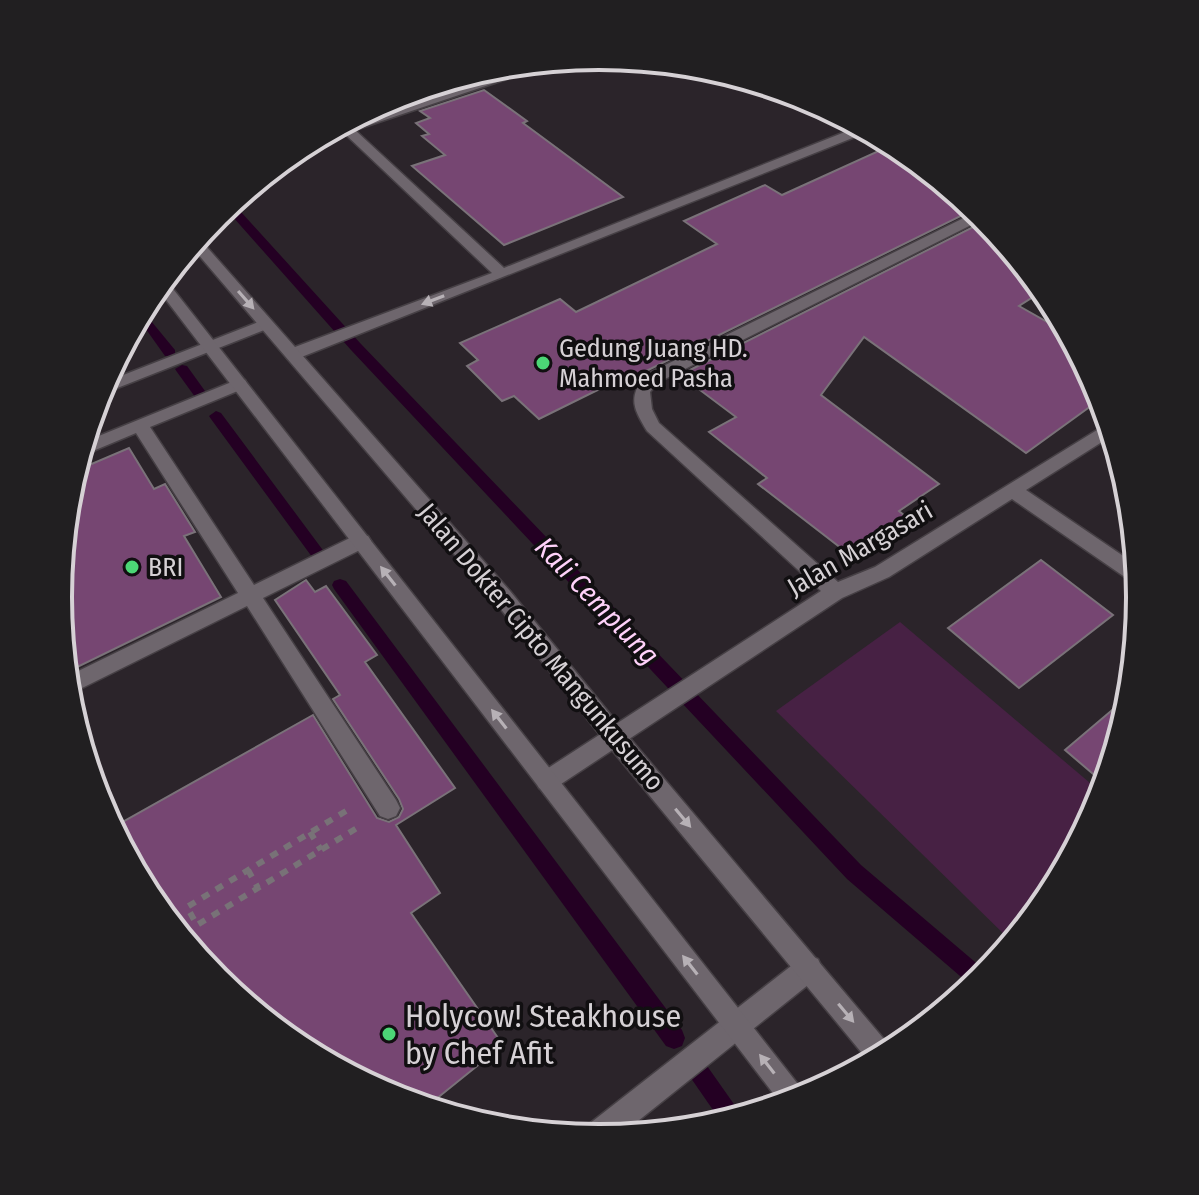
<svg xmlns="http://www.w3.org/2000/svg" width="1199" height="1195" font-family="'Fira Sans Condensed',sans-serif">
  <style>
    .green { fill: #472144 }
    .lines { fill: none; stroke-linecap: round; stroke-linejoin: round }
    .stream { fill: #240023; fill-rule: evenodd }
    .building { fill: #764672; stroke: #7a7279; stroke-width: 2 }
    .lane-casing { stroke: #464045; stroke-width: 3 }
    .street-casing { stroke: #464045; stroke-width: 3 }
    .secondary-casing { stroke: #464045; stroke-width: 3 }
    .path { stroke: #787277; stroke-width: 6; stroke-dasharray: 8 8; stroke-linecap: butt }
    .lane { fill: #6e666d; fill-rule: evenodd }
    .street { fill: #6e666d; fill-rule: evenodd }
    .secondary { fill: #6e666d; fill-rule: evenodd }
    .oneway { fill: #b7b1b6 }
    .poi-dot { fill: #4cd676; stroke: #110f11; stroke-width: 3 }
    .labels { text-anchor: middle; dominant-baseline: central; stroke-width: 7; stroke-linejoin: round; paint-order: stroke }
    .poi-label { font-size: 26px; fill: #d6d1d5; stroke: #110f11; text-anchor: start }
    .street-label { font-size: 26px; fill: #d6d1d5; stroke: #110f11 }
    .water-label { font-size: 28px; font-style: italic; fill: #ffd2fa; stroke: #110f11 }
    .near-poi-label { font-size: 32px; fill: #d6d1d5; stroke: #110f11; text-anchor: start }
    .rim { fill: none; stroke: #d6d1d5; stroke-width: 4 }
  </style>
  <rect width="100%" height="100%" fill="#2b242a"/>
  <!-- green -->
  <path class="green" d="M900 622 1103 794 1049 899 1013 943 776 711Z"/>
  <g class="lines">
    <!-- stream -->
    <g class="stream">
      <path d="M232 202 361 344 861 865 988 973 974 988 847 879 351 350 225 208Z"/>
      <path d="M142 310 175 350V356H165L138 318Z"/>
      <path d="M182 365 187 366 210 398 208 401H198L177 372 175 369Z"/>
      <path d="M216 411 221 413 325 553 328 557 325 561H315L211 419 209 416Z"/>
      <path d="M340 579 346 581 682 1030 685 1038 682 1046 674 1049 666 1046 334 589 332 585 334 581Z"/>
      <path d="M697 1060 705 1063 743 1117 722 1123 686 1071 689 1063Z"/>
    </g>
  </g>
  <!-- building -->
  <g class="building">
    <path d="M464 76 470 80 407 100 400 95Z"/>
    <path d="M484 90 527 121 523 123 623 197 504 245 412 166 445 155 422 136 429 134 416 123 430 118 420 111Z"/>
    <path d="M885 148 928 171 919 176 975 209 644 372 639 379 632 373 539 419 514 396 502 401 467 366 478 360 460 343 560 299 576 312 717 244 684 221 765 185 782 195Z"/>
    <path d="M987 220 1044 290 1019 306 1070 335 1102 398 1026 453 864 337 821 395 939 484 899 511 905 516 850 555 758 484 767 478 709 432 736 417 680 375Z"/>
    <path d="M129 448 154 489 165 484 195 532 184 536 221 597 65 673 58 597 68 491 75 471Z"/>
    <path d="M1041 560 1113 615 1019 688 948 628Z"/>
    <path d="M306 580 315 592 326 586 377 655 365 662 455 788 396 825 440 893 411 913 503 1045 425 1108 392 1098 298 1047 216 980 149 898 112 828 313 715 377 818 389 822 399 817 403 809 399 799 333 699 340 695 275 600Z"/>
    <path d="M1131 694 1130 704 1106 785 1065 750Z"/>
  </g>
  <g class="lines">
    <!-- lane casing -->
    <g class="lane-casing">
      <path id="lane" d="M239 379 245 380 247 384 245 388 150 427 254 585 354 536H368L371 541 368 546 263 598 396 800 400 808 396 816 388 819 380 816 247 606 68 695 66 677 238 593 136 433 81 456 84 442Z"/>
    </g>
    <!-- street casing -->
    <g class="street-casing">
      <g id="street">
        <path d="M555 60 554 63 355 130 504 268 860 126 870 131 299 358H287V350L492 273 344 133 315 143 310 141 341 125 534 62Z"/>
        <path d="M978 211 985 218 657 383 650 392 652 409 659 423 838 582 875 567 1110 422 1113 435 1026 490 1138 566 1140 584 1132 582 1012 499 889 577 842 598 555 788 547 791 539 788 536 781 539 774 821 591 647 431C633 408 628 398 645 375Z"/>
        <path d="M266 319 274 324 272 327 97 396 103 383Z"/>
        <path d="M809 955 818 959 822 968 818 977 618 1137H580L584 1128 800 959Z"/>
      </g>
    </g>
    <!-- secondary casing -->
    <g class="secondary-casing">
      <g id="secondary">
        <path d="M198 237 510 591 623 730 894 1051 871 1064 607 744 496 603 191 246Z"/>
        <path d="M164 279 166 280 808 1097 782 1105 157 288Z"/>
      </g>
    </g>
    <!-- path -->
    <g class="path">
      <path d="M346 811 187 907 197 925 357 828"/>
      <path d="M310 832 321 850"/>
      <path d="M248 870 258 888"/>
    </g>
    <!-- lane -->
    <use href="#lane" class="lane"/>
    <!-- street -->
    <use href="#street" class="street"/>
    <!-- secondary -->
    <use href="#secondary" class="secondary"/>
  </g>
  <!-- one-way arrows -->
  <defs><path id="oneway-solid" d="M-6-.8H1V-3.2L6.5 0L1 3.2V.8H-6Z" transform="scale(2)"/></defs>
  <g class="oneway">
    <use href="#oneway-solid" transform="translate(246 300) rotate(49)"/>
    <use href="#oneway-solid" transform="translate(433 300) rotate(159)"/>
    <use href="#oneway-solid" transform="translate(388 576) rotate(-128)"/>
    <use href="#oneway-solid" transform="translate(499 719) rotate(-128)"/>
    <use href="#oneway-solid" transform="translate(683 818) rotate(50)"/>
    <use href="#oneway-solid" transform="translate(690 965) rotate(-128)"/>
    <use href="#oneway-solid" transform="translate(846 1013) rotate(50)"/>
    <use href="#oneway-solid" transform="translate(767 1064) rotate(-128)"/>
  </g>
  <!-- markers -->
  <g class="poi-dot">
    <circle cx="543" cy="363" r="8"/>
    <circle cx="132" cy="567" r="8"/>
    <circle cx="389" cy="1034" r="8"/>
  </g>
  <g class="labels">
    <!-- poi labels -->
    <g class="poi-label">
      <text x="559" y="348">Gedung Juang HD.<tspan x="559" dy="30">Mahmoed Pasha</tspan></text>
      <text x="148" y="567">BRI</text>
    </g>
    <!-- street labels -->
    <g class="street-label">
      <text transform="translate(860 549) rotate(-30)">Jalan Margasari</text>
      <text transform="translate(541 647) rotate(50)">Jalan Dokter Cipto Mangunkusumo</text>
    </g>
    <!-- water labels -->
    <g class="water-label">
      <text transform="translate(597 601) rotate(46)">Kali Cemplung</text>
    </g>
    <!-- near-poi labels -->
    <g class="near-poi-label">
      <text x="405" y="1016">Holycow! Steakhouse<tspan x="405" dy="37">by Chef Afit</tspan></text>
    </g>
  </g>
  <!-- crop -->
  <path d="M0 0H1199V1195H0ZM72 597a527 527 0 1 1 1054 0a527 527 0 1 1-1054 0Z" fill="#211f21" fill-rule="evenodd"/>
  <path class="rim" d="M72 597a527 527 0 1 1 1054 0a527 527 0 1 1-1054 0Z"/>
</svg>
